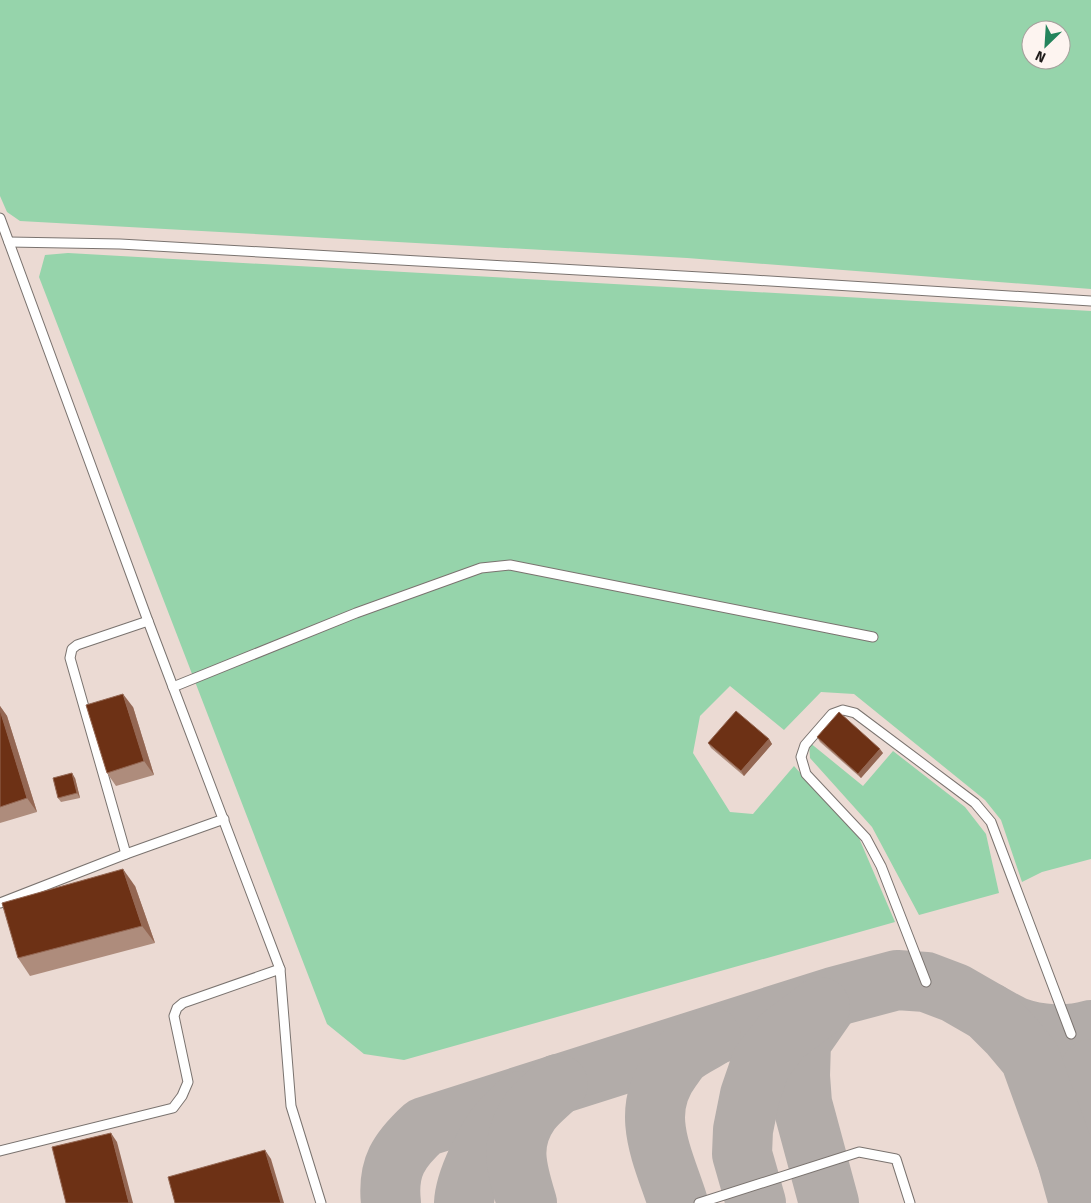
<svg xmlns="http://www.w3.org/2000/svg" width="1091" height="1203" font-family="'Fira Sans',sans-serif">
  <style>
    .built { fill: #ebdad3; fill-rule: evenodd }
    .green { fill: #96d4ab; fill-rule: evenodd }
    .lines { fill: none; stroke-linecap: round; stroke-linejoin: round }
    .taxiway { stroke: #b2aca9; stroke-width: 60 }
    .service-casing { stroke: #7a736f; stroke-width: 11 }
    .service { stroke: #fff; stroke-width: 9 }
    .wall { fill: #ae8c7c }
    .shaded-wall { fill: #946753 }
    .building { fill: #6d3115; stroke: #946753 }
  </style>
  <rect width="100%" height="100%" fill="#efe6e3"/>
  <!-- built -->
  <path class="built" d="M0 0H1091V1203H0ZM1031 30H1061V60H1031Z"/>
  <!-- green -->
  <g class="green">
    <path d="M0 0H1091V289L687 258 20 221 7 212 0 196ZM1031 30H1061V60H1031Z"/>
    <path d="M68 253 1091 311V859L1042 872 1022 882 1001 820 985 800 854 694 821 692 784 730 730 686 700 716 693 753 730 812 753 814 794 766 859 838 895 922 404 1060 364 1054 327 1024 39 277 45 255Z"/>
    <path d="M809 742 863 786 893 751 965 807 986 834 999 893 919 915 872 827 810 758Z"/>
  </g>
  <g class="lines">
    <!-- taxiway -->
    <g class="taxiway">
      <path d="M826 1006 801 1042 800 1076 802 1103 829 1203"/>
      <path d="M988 1012C997 1017 1007 1023 1016 1027 1038 1035 1068 1037 1091 1030"/>
      <path d="M1067 1160C1067 1129 1072 1095 1091 1069"/>
      <path d="M391 1203C387 1167 399 1150 424 1127L833 997 897 980 926 982 955 993 988 1012 1009 1033 1030 1058 1067 1160 1079 1203"/>
      <path d="M464 1203C465 1180 486 1138 501 1121 507 1114 515 1108 521 1101"/>
      <path d="M527 1203C517 1170 508 1143 530 1112 537 1102 549 1093 558 1084"/>
      <path d="M678 1203C663 1156 638 1112 672 1068 675 1064 678 1059 681 1056 690 1048 702 1043 711 1037"/>
      <path d="M756 1203 742 1154 743 1130 750 1095 761 1063 782 1036 820 1007"/>
    </g>
    <!-- service casing -->
    <g class="service-casing">
      <g id="service">
        <path d="M0 218 148 621 280 969 291 1106 321 1203"/>
        <path d="M9 242 120 244 753 280 1091 301"/>
        <path d="M173 687 356 613 481 568 510 565 873 637"/>
        <path d="M126 854 70 658 72 649 77 645 148 621"/>
        <path d="M0 903 126 854 224 819"/>
        <path d="M926 982 881 866 866 838 806 774 801 757 805 745 832 714 843 710 855 713 975 803 991 822 1071 1034"/>
        <path d="M0 1151 173 1108 182 1096 188 1082 174 1016 177 1008 183 1003 280 969"/>
        <path d="M699 1203 859 1152 896 1159 910 1203"/>
      </g>
    </g>
    <!-- service -->
    <use href="#service" class="service"/>
  </g>
  <!-- wall -->
  <g class="wall">
    <path d="M0 706 7 716 37 812 0 823Z"/>
    <path d="M133 707 154 775 116 786 107 773Z"/>
    <path d="M817 737 883 753 861 778 820 742Z"/>
    <path d="M769 739 772 744 744 776 711 748 708 743Z"/>
    <path d="M75 778 80 798 61 802 58 798Z"/>
    <path d="M135 886 155 943 30 976 18 958Z"/>
  </g>
  <!-- shaded-wall -->
  <g class="shaded-wall">
    <path d="M123 694 133 707 154 775 144 761Z"/>
    <path d="M0 706 7 716 37 812 27 798 0 710Z"/>
    <path d="M769 739 772 744 744 776 741 771Z"/>
    <path d="M880 749 883 753 861 778 858 774Z"/>
    <path d="M72 773 75 778 80 798 77 793Z"/>
    <path d="M123 869 135 886 155 943 142 926Z"/>
    <path d="M111 1133 117 1142 133 1203H129Z"/>
    <path d="M265 1150 271 1159 284 1203H281Z"/>
  </g>
  <!-- building -->
  <g class="building">
    <path d="M123 694 144 761 107 773 86 705Z"/>
    <path d="M0 710 27 798 0 807Z"/>
    <path d="M736 711 769 739 741 771 708 743Z"/>
    <path d="M839 712 880 749 858 774 817 737Z"/>
    <path d="M72 773 77 793 58 798 53 778Z"/>
    <path d="M123 869 142 926 18 958 2 903Z"/>
    <path d="M111 1133 129 1203H66L52 1147Z"/>
    <path d="M265 1150 281 1203H175L168 1177Z"/>
  </g>
  <!-- north arrow -->
  <g transform="translate(1046 45) rotate(205)"><circle r="24" fill="#fdf4f0" stroke="#a49e9b"/>
  <path d="M0-4L9 19L0 12L-9 19Z" fill="#24845c"/>
  <text y="-8" font-size="14" font-weight="bold" text-anchor="middle" fill="#1f1c1b">N</text>
  </g>
</svg>
